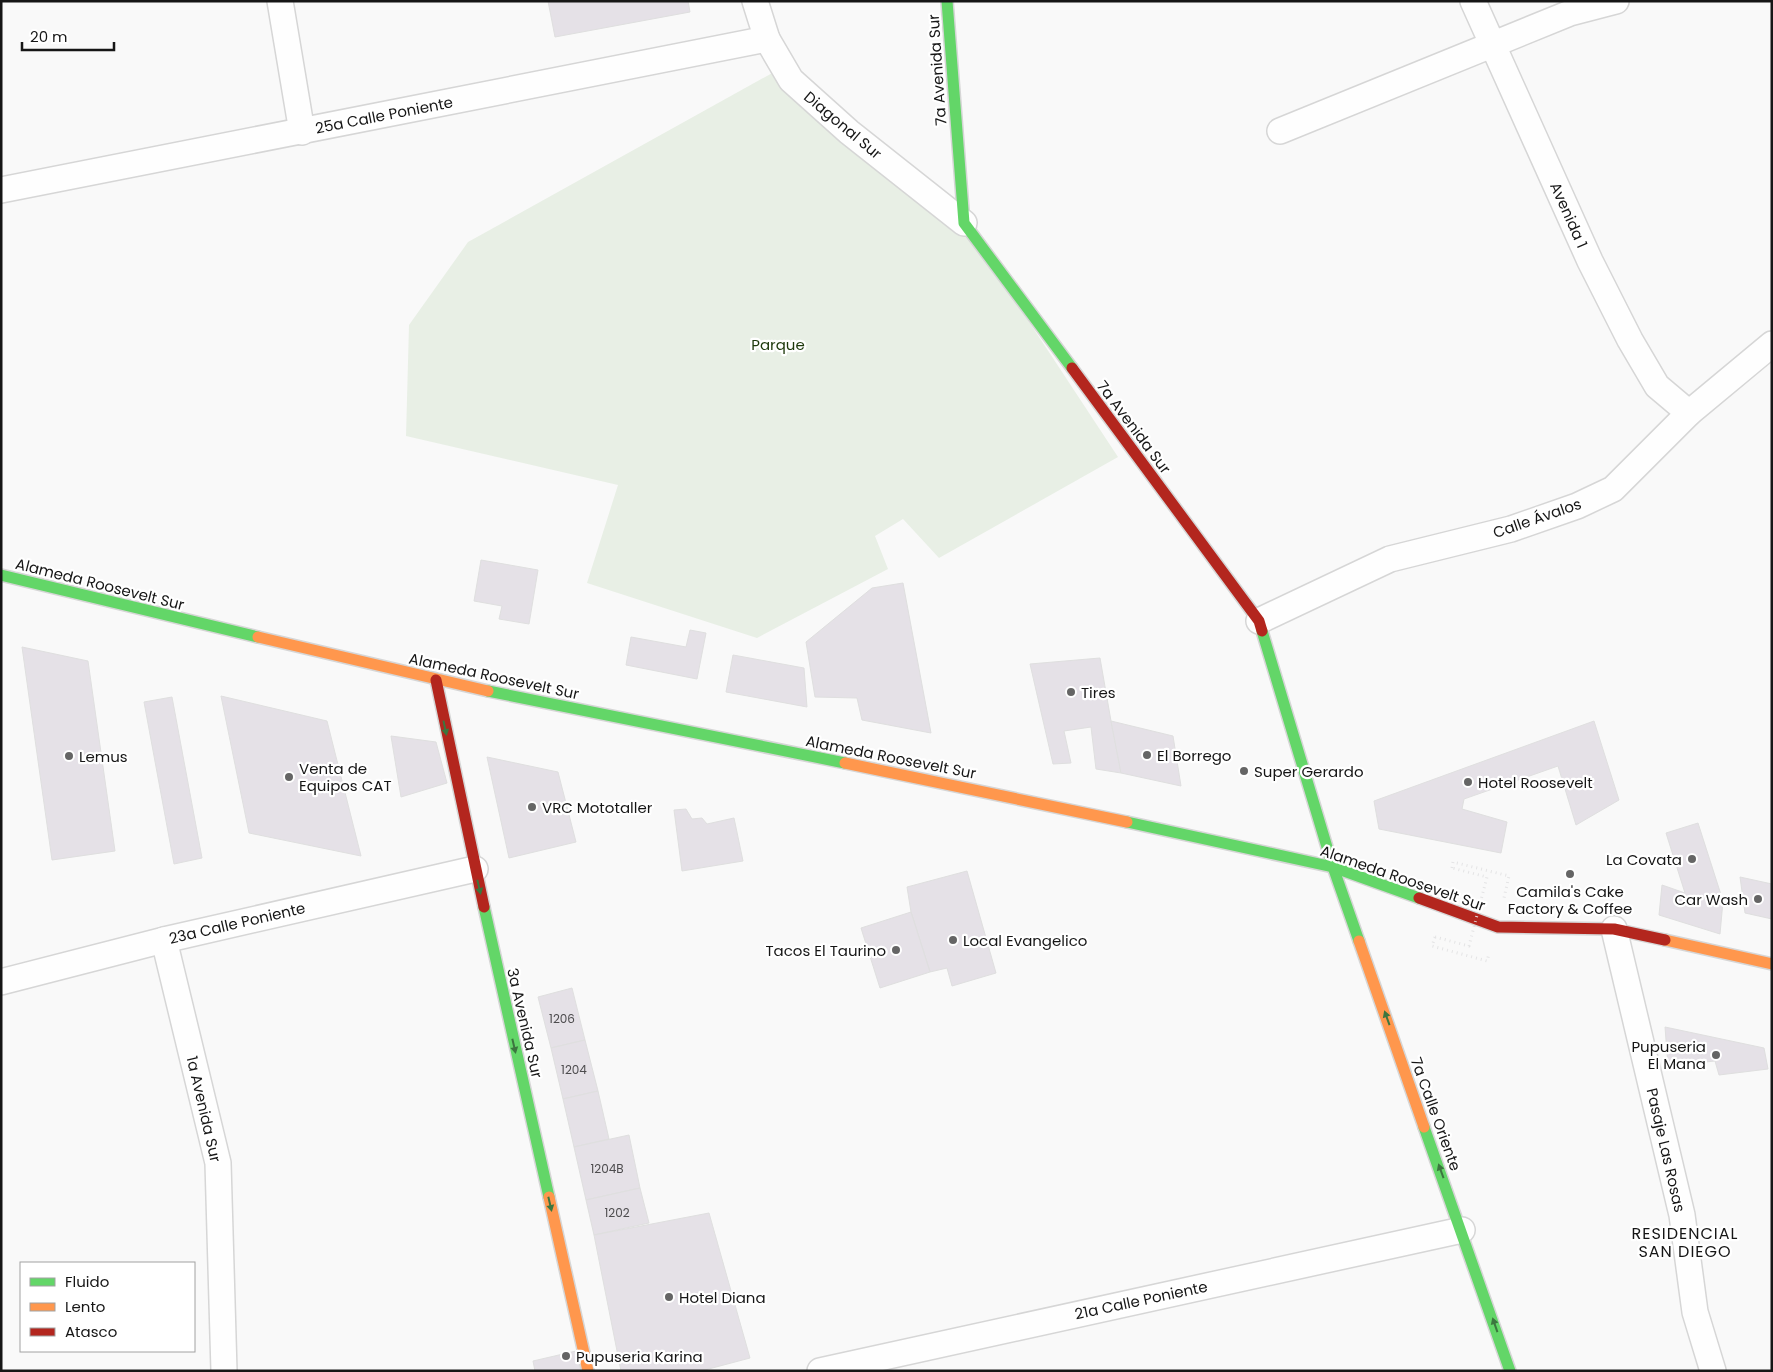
<svg xmlns="http://www.w3.org/2000/svg" width="1773" height="1372" font-family="Poppins,sans-serif">
  <style>
    .green { fill: #e8efe5 }
    .building { fill: #e5e1e7; stroke: #dfdfdf }
    .lines { fill: none; stroke-linecap: round; stroke-linejoin: round }
    .street-casing { stroke: #d6d6d6; stroke-width: 28 }
    .fast-casing { stroke: #d6d6d6; stroke-width: 14 }
    .slow-casing { stroke: #d6d6d6; stroke-width: 14 }
    .jam-casing { stroke: #d6d6d6; stroke-width: 14 }
    .path { stroke: #e4e4e5; stroke-width: 3; stroke-dasharray: 1 4; stroke-linecap: butt }
    .street { stroke: #fefefe; stroke-width: 25 }
    .fast { stroke: #63d668; stroke-width: 11 }
    .slow { stroke: #ff974d; stroke-width: 11 }
    .jam { stroke: #b3261e; stroke-width: 11 }
    .path-bridge { stroke: #e4e4e5; stroke-width: 3; stroke-dasharray: 1 4; stroke-linecap: butt }
    .oneway { fill: #3c763f }
    .poi-dot { fill: #656565; stroke: #fff; stroke-width: 2 }
    .labels { text-anchor: middle; dominant-baseline: central; stroke-width: 4.5; stroke-linejoin: round; paint-order: stroke }
    .number-label { font-size: 12px; fill: #4d4c4e }
    .street-label { font-size: 15px; fill: #161616; stroke: #fff }
    .park-label { font-size: 15px; fill: #1d380b; stroke: #fff }
    .poi-label { font-size: 15px; fill: #161616; stroke: #fff; text-anchor: start }
    .neighbourhood-label { font-size: 16px; letter-spacing: 1px; fill: #161616; stroke: #fff }
  </style>
  <rect width="100%" height="100%" fill="#f9f9f9"/>
  <!-- green -->
  <path class="green" d="M783 67 964 223 1118 457 939 558 903 519 875 536 888 569 757 638 587 583 618 485 406 436 409 325 468 242Z"/>
  <!-- building -->
  <g class="building">
    <path d="M548 1H688L690 12 555 37Z"/>
    <path d="M481 560 538 570 529 624 499 619 502 606 474 601Z"/>
    <path d="M903 583 931 733 862 720 857 698 815 697 806 642 872 588Z"/>
    <path d="M690 630 706 633 697 679 626 665 631 637 686 647Z"/>
    <path d="M22 647 88 661 115 851 52 860Z"/>
    <path d="M733 655 804 668 807 707 726 692Z"/>
    <path d="M1100 658 1111 721 1121 773 1096 769 1091 727 1064 731 1071 763 1053 764 1030 664Z"/>
    <path d="M221 696 327 721 361 856 249 833Z"/>
    <path d="M172 697 202 858 174 864 144 702Z"/>
    <path d="M1111 721 1173 736 1181 786 1121 773Z"/>
    <path d="M1594 721 1619 800 1576 825 1558 766 1464 799 1462 809 1507 822 1501 853 1379 829 1374 801Z"/>
    <path d="M391 736 436 742 447 783 401 797Z"/>
    <path d="M487 757 558 772 576 842 509 858Z"/>
    <path d="M686 809 692 819 702 818 707 824 734 818 743 861 682 871 674 810Z"/>
    <path d="M1698 823 1723 901 1720 934 1659 915 1662 885 1685 893 1666 833Z"/>
    <path d="M967 871 996 973 952 986 947 968 930 972 911 912 907 887Z"/>
    <path d="M1740 877 1772 884V919L1745 913Z"/>
    <path d="M911 912 930 972 880 988 861 928Z"/>
    <path d="M572 988 585 1040 551 1048 538 997Z"/>
    <path d="M1665 1027 1764 1048 1768 1069 1719 1075 1715 1061 1668 1066Z"/>
    <path d="M585 1040 598 1091 563 1099 551 1048Z"/>
    <path d="M598 1091 609 1139 574 1147 563 1099Z"/>
    <path d="M629 1135 640 1188 586 1200 574 1147Z"/>
    <path d="M640 1188 649 1223 594 1235 586 1200Z"/>
    <path d="M709 1213 750 1358 701 1371H621L594 1235Z"/>
    <path d="M576 1351 581 1371H535L533 1361Z"/>
  </g>
  <g class="lines">
    <!-- street casing -->
    <g class="street-casing">
      <g id="street">
        <path d="M280 1 302 132"/>
        <path d="M755 1 767 39 791 80 849 132 964 223"/>
        <path d="M1473 1 1590 261 1630 340 1657 386 1689 413"/>
        <path d="M1280 131 1570 13 1616 1"/>
        <path d="M1 190 767 39"/>
        <path d="M1259 621 1390 559 1511 529 1577 506 1613 489 1689 413 1772 344"/>
        <path d="M1614 929 1682 1215 1695 1312 1713 1371"/>
        <path d="M164 940 218 1163 224 1371"/>
        <path d="M1 982 164 940 475 869"/>
        <path d="M820 1371 1462 1230"/>
      </g>
    </g>
    <!-- fast casing -->
    <g class="fast-casing">
      <g id="fast">
        <path d="M947 1 964 223 1072 368"/>
        <path d="M1 575 258 637"/>
        <path d="M1262 631 1333 867 1359 941"/>
        <path d="M488 691 845 763"/>
        <path d="M1127 822 1333 867 1419 898"/>
        <path d="M484 907 549 1197"/>
        <path d="M1424 1127 1510 1371"/>
      </g>
    </g>
    <!-- slow casing -->
    <g class="slow-casing">
      <g id="slow">
        <path d="M258 637 488 691"/>
        <path d="M845 763 1127 822"/>
        <path d="M1665 940 1772 964"/>
        <path d="M1359 941 1424 1127"/>
        <path d="M549 1197 588 1371"/>
      </g>
    </g>
    <!-- jam casing -->
    <g class="jam-casing">
      <g id="jam">
        <path d="M1072 368 1259 621 1262 631"/>
        <path d="M436 680 484 907"/>
        <path d="M1419 898 1498 927 1614 929 1665 940"/>
      </g>
    </g>
    <!-- path -->
    <g class="path">
      <path d="M1452 868 1453 862 1509 876 1504 898"/>
      <path d="M1435 937 1432 946 1487 961 1489 954"/>
    </g>
    <!-- street -->
    <use href="#street" class="street"/>
    <!-- fast -->
    <use href="#fast" class="fast"/>
    <!-- slow -->
    <use href="#slow" class="slow"/>
    <!-- jam -->
    <use href="#jam" class="jam"/>
    <!-- path-bridge -->
    <path class="path-bridge" d="M1435 937 1469 946 1487 877 1452 868"/>
  </g>
  <!-- one-way arrows -->
  <defs><path id="oneway-solid" d="M-6-.8H1V-3.2L6.5 0L1 3.2V.8H-6Z" transform="scale(1.25)"/></defs>
  <g class="oneway">
    <use href="#oneway-solid" transform="translate(445 728) rotate(78)"/>
    <use href="#oneway-solid" transform="translate(479 887) rotate(77)"/>
    <use href="#oneway-solid" transform="translate(1387 1018) rotate(-110)"/>
    <use href="#oneway-solid" transform="translate(514 1046) rotate(77)"/>
    <use href="#oneway-solid" transform="translate(1441 1171) rotate(-110)"/>
    <use href="#oneway-solid" transform="translate(550 1204) rotate(77)"/>
    <use href="#oneway-solid" transform="translate(1495 1325) rotate(-109)"/>
  </g>
  <!-- markers -->
  <g class="poi-dot">
    <circle cx="1071" cy="692" r="5"/>
    <circle cx="1147" cy="755" r="5"/>
    <circle cx="69" cy="756" r="5"/>
    <circle cx="1244" cy="771" r="5"/>
    <circle cx="289" cy="777" r="5"/>
    <circle cx="1468" cy="782" r="5"/>
    <circle cx="532" cy="807" r="5"/>
    <circle cx="1692" cy="859" r="5"/>
    <circle cx="1570" cy="874" r="5"/>
    <circle cx="1758" cy="899" r="5"/>
    <circle cx="953" cy="940" r="5"/>
    <circle cx="896" cy="950" r="5"/>
    <circle cx="1716" cy="1055" r="5"/>
    <circle cx="669" cy="1297" r="5"/>
    <circle cx="566" cy="1356" r="5"/>
  </g>
  <g class="labels">
    <!-- number labels -->
    <g class="number-label">
      <text x="562" y="1018">1206</text>
      <text x="574" y="1069">1204</text>
      <text x="607" y="1168">1204B</text>
      <text x="617" y="1212">1202</text>
    </g>
    <!-- street labels -->
    <g class="street-label">
      <text transform="translate(937 70) rotate(-94)">7a Avenida Sur</text>
      <text transform="translate(384 115) rotate(-11)">25a Calle Poniente</text>
      <text transform="translate(843 125) rotate(40)">Diagonal Sur</text>
      <text transform="translate(1569 215) rotate(66)">Avenida 1</text>
      <text transform="translate(1134 427) rotate(53)">7a Avenida Sur</text>
      <text transform="translate(1537 518) rotate(-19)">Calle Ávalos</text>
      <text transform="translate(100 584) rotate(14)">Alameda Roosevelt Sur</text>
      <text transform="translate(494 676) rotate(12)">Alameda Roosevelt Sur</text>
      <text transform="translate(891 757) rotate(11)">Alameda Roosevelt Sur</text>
      <text transform="translate(1403 878) rotate(19)">Alameda Roosevelt Sur</text>
      <text transform="translate(237 923) rotate(-13)">23a Calle Poniente</text>
      <text transform="translate(525 1023) rotate(77)">3a Avenida Sur</text>
      <text transform="translate(204 1109) rotate(77)">1a Avenida Sur</text>
      <text transform="translate(1436 1114) rotate(70)">7a Calle Oriente</text>
      <text transform="translate(1666 1150) rotate(77)">Pasaje Las Rosas</text>
      <text transform="translate(1141 1300) rotate(-12)">21a Calle Poniente</text>
    </g>
    <!-- park labels -->
    <g class="park-label">
      <text x="778" y="344">Parque</text>
    </g>
    <!-- poi labels -->
    <g class="poi-label">
      <text x="1081" y="692">Tires</text>
      <text x="1157" y="755">El Borrego</text>
      <text x="79" y="756">Lemus</text>
      <text x="299" y="768">Venta de<tspan x="299" dy="17">Equipos CAT</tspan></text>
      <text x="1254" y="771">Super Gerardo</text>
      <text x="1478" y="782">Hotel Roosevelt</text>
      <text x="542" y="807">VRC Mototaller</text>
      <text x="1682" y="859" text-anchor="end">La Covata</text>
      <text x="1570" y="891" text-anchor="middle">Camila's Cake<tspan x="1570" dy="17">Factory &amp; Coffee</tspan></text>
      <text x="1748" y="899" text-anchor="end">Car Wash</text>
      <text x="963" y="940">Local Evangelico</text>
      <text x="886" y="950" text-anchor="end">Tacos El Taurino</text>
      <text x="1706" y="1046" text-anchor="end">Pupuseria<tspan x="1706" dy="17">El Mana</tspan></text>
      <text x="679" y="1297">Hotel Diana</text>
      <text x="576" y="1356">Pupuseria Karina</text>
    </g>
    <!-- neighbourhood labels -->
    <g class="neighbourhood-label">
      <text x="1685" y="1233">RESIDENCIAL<tspan x="1685" dy="18">SAN DIEGO</tspan></text>
    </g>
  </g>
  <!-- border -->
  <rect width="1773" height="1372" fill="none" stroke="#161616" stroke-width="5"/>
  <!-- legend -->
  <rect x="20" y="1262" width="175" height="90" fill="#ffffff" stroke="#a2a2a2"/>
  <rect x="30" y="1278" width="25" height="8" fill="#63d668" stroke="#a2a2a2"/>
  <text x="65" y="1287" font-size="15" fill="#161616">Fluido</text>
  <rect x="30" y="1303" width="25" height="8" fill="#ff974d" stroke="#a2a2a2"/>
  <text x="65" y="1312" font-size="15" fill="#161616">Lento</text>
  <rect x="30" y="1328" width="25" height="8" fill="#b3261e" stroke="#a2a2a2"/>
  <text x="65" y="1337" font-size="15" fill="#161616">Atasco</text>
  <!-- scale -->
  <path d="M22 42v8h92v-8" fill="none" stroke="#161616" stroke-width="2.5"/>
  <text x="30" y="42" font-size="15" fill="#161616" stroke="#ffffff" stroke-width="4" paint-order="stroke">20 m</text>
</svg>
